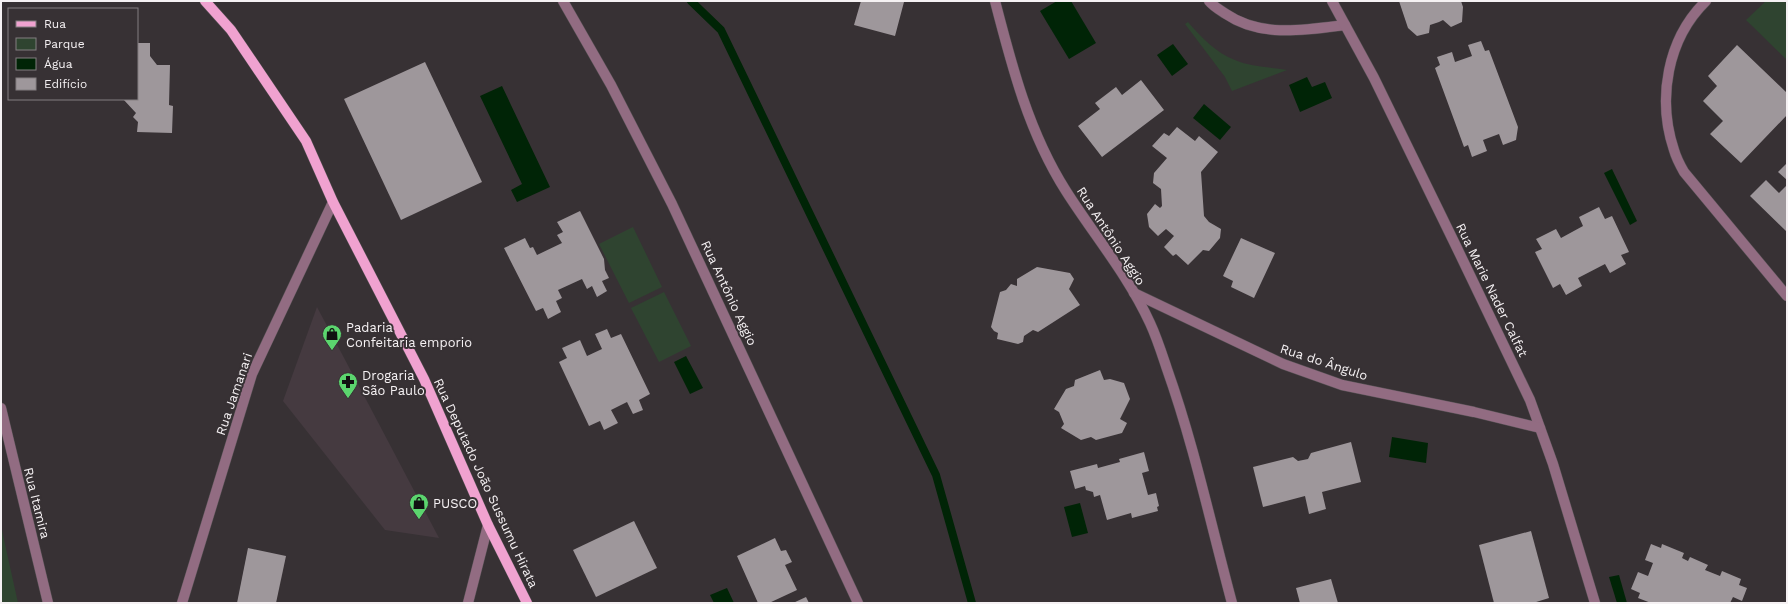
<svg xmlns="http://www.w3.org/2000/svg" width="1788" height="604" font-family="'Work Sans',sans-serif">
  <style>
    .built { fill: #453a40 }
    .green { fill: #2f4430 }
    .water { fill: #002406 }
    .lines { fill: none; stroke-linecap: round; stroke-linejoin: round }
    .stream { stroke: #002406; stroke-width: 8 }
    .building { fill: #9e979b }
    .minor-casing { stroke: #555053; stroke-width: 11 }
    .major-casing { stroke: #555053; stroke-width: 11 }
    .minor { stroke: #926c82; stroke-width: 10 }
    .major { stroke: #f0a2d0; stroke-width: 10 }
    .labels { text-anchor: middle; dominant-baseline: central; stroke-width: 4; stroke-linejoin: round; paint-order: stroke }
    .street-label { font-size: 13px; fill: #f5f1f3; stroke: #373134 }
    .poi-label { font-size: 13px; fill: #f5f1f3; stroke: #373134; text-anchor: start }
  </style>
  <rect width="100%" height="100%" fill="#373134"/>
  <!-- built -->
  <path class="built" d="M317 307 360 388 439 538 385 530 283 401Z"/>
  <!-- green -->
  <g class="green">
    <path d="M1766 1H1784L1787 4V60L1746 20Z"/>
    <path d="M1188 22C1201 37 1216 53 1235 60 1251 67 1270 67 1287 70L1232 91 1225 77 1185 24Z"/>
    <path d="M633 227 662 287 629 303 599 244Z"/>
    <path d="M664 292 691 346 659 362 631 308Z"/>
    <path d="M1 526 18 603H1Z"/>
  </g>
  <!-- water -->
  <g class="water">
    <path d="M1057 1H1071L1096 43 1069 59 1040 11Z"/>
    <path d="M1173 44 1188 64 1172 76 1157 55Z"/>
    <path d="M1307 77 1312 87 1325 82 1332 98 1300 112 1289 85Z"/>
    <path d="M502 86 550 187 517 202 511 190 522 184 480 96Z"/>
    <path d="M1204 104 1231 127 1220 140 1193 118Z"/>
    <path d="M1612 169 1637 221 1630 225 1604 173Z"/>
    <path d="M686 356 703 388 690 394 674 362Z"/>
    <path d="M1392 437 1428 443 1426 463 1389 457Z"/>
    <path d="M1080 503 1088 533 1072 537 1064 507Z"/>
    <path d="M1619 575 1627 603H1617L1609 577Z"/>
    <path d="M727 588 734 603H714L710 595Z"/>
  </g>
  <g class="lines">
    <!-- stream -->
    <path class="stream" d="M691 1 721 30 936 475 972 603"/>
  </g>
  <!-- building -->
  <g class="building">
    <path d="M861 1H907L904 2 895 36 854 25Z"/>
    <path d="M1399 1H1461L1463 7 1462 22 1451 27 1443 20 1439 22 1430 25 1429 33 1417 36 1408 28Z"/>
    <path d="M1481 41 1485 51 1489 50 1518 127 1516 140 1503 145 1499 134 1483 140 1487 151 1472 157 1468 145 1464 147 1435 68 1440 65 1437 57 1452 52 1455 62 1472 56 1468 45Z"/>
    <path d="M137 43H150V56L157 65H170L169 105 173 106 172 133 137 132 138 122 133 117 136 113 123 99H137Z"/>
    <path d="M1737 45 1787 93V115L1741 163 1710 134 1723 121 1703 101 1717 86 1708 76Z"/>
    <path d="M425 62 482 182 401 220 344 99Z"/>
    <path d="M1141 80 1164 110 1102 157 1078 126 1100 109 1095 103 1116 87 1122 95Z"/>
    <path d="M1177 127 1195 141 1199 136 1218 152 1201 172 1204 216 1209 222 1221 229 1220 238 1209 251 1203 250 1188 265 1176 254 1173 256 1164 247 1174 236 1166 229 1158 236 1149 227 1147 214 1155 204 1160 208 1162 206 1161 189 1153 183 1154 173 1167 158 1152 146 1164 133 1169 136Z"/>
    <path d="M1787 163V180L1778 172Z"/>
    <path d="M1766 180 1779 193 1787 185V232L1750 196Z"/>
    <path d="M1599 207 1605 219 1612 216 1629 252 1621 255 1626 264 1610 273 1605 264 1578 278 1582 286 1566 295 1560 284 1553 288 1535 252 1542 249 1536 239 1556 229 1561 238 1583 226 1579 217Z"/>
    <path d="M580 211 604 259 605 270 609 278 602 281 607 291 597 297 592 286 587 289 582 279 558 290 562 298 556 301 561 312 548 319 543 308 536 311 504 248 525 238 530 248 533 247 537 255 562 243 557 235 563 232 557 222Z"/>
    <path d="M1241 238 1275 253 1254 298 1231 287 1233 281 1223 276Z"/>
    <path d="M1037 267 1070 273 1074 279 1069 289 1080 305 1038 332 1033 330 1024 336 1023 342 1018 344 997 339 998 333 994 331 991 327 1000 292 1006 290 1011 284 1017 286V279Z"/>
    <path d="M607 329 611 338 621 334 650 394 639 400 643 410 633 414 627 402 611 410 618 423 604 430 600 421 589 426 559 362 567 358 562 348 580 340 587 356 602 349 595 334Z"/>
    <path d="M1100 370 1104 380 1110 379 1124 383 1130 399 1120 419 1127 423 1122 433 1096 440 1091 437 1081 440 1061 428 1064 424 1059 412 1054 409 1066 389 1074 386 1075 380Z"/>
    <path d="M1351 442 1361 482 1322 492 1326 509 1309 514 1305 496 1263 507 1253 467 1293 457 1298 461 1308 459 1311 453Z"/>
    <path d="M1144 452 1149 471 1142 473 1148 495 1156 493 1159 506 1157 507 1158 511 1132 518 1131 513 1107 520 1100 495 1094 497 1093 492 1086 490 1085 486 1075 489 1070 471 1097 464 1098 468 1120 462 1119 459Z"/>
    <path d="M634 521 657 568 596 597 573 550Z"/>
    <path d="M1531 531 1549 598 1533 603H1494L1479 545Z"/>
    <path d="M775 538 781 551 786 550 792 562 785 565 797 590 769 603H758L737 556Z"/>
    <path d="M1651 544 1661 548 1662 544 1684 553 1682 558 1688 561 1690 557 1708 565 1705 570 1720 576 1722 571 1741 579 1739 585 1747 588 1742 601 1733 597 1730 603H1651L1638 598 1640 593 1631 589 1638 572 1648 576 1653 563 1645 560Z"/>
    <path d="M248 548 286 556 276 603H237Z"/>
    <path d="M1331 579 1338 603H1300L1296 588Z"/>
    <path d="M806 597 809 603H793Z"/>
  </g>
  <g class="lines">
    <!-- minor casing -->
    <g class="minor-casing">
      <g id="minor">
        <path d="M563 1 611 85 672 204 858 603"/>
        <path d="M995 1C1012 67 1029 133 1066 191 1094 235 1128 275 1150 323 1157 338 1162 354 1167 369 1194 445 1211 525 1232 603"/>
        <path d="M1209 1C1214 7 1220 10 1226 14 1261 38 1306 30 1345 25"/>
        <path d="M1332 1 1374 78 1455 244 1530 400 1553 464 1595 603"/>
        <path d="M1706 1C1667 39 1657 99 1674 150 1676 157 1680 165 1684 172L1787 296"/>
        <path d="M1134 293 1283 364 1342 385 1474 412 1540 428"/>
        <path d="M1 408 48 603"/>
        <path d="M182 603 252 374 333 202"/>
        <path d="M468 603 488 525"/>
      </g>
    </g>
    <!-- major casing -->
    <g class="major-casing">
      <path id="major" d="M205 1 231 30 306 141 333 202 424 379 488 525 527 603"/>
    </g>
    <!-- minor -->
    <use href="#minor" class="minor"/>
    <!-- major -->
    <use href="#major" class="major"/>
  </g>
  <!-- icons -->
  <defs>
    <g id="shop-pin" transform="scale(1)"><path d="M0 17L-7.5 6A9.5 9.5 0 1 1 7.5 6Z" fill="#5bd56e" stroke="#373134"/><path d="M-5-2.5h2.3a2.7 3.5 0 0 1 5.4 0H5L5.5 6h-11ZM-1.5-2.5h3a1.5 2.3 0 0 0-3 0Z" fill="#111"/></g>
    <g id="pharmacy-pin" transform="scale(1)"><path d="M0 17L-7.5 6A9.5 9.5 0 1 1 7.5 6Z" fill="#5bd56e" stroke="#373134"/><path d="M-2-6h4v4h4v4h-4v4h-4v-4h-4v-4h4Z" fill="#111"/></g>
  </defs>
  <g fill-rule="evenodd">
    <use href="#shop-pin" x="332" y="334"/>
    <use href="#pharmacy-pin" x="348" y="382"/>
    <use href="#shop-pin" x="419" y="503"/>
  </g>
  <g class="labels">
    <!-- street labels -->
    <g class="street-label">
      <text transform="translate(1111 236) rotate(57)">Rua Antônio Aggio</text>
      <text transform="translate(1492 290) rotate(64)">Rua Marie Nader Calfat</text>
      <text transform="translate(729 293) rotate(65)">Rua Antônio Aggio</text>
      <text transform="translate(1324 362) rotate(18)">Rua do Ângulo</text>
      <text transform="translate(234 394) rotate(-71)">Rua Jamanari</text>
      <text transform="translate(486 483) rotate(65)">Rua Deputado João Sussumu Hirata</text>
      <text transform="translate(37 503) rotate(76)">Rua Itamira</text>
    </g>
    <!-- poi labels -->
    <g class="poi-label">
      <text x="346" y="327">Padaria<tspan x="346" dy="15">Confeitaria emporio</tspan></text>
      <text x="362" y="375">Drogaria<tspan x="362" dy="15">São Paulo</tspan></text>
      <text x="433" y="503">PUSCO</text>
    </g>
  </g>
  <!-- border -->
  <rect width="1788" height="604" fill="none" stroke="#f5f1f3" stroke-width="4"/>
  <!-- legend -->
  <rect x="8" y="8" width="130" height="92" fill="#373134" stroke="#837e80"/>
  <rect x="16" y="21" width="20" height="6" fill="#f0a2d0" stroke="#837e80"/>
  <text x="44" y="28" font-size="12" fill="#f5f1f3">Rua</text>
  <rect x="16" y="38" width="20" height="12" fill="#2f4430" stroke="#837e80"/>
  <text x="44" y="48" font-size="12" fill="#f5f1f3">Parque</text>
  <rect x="16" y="58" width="20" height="12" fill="#002406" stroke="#837e80"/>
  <text x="44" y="68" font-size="12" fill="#f5f1f3">Água</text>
  <rect x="16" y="78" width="20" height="12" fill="#9e979b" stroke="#837e80"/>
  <text x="44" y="88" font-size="12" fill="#f5f1f3">Edifício</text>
</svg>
